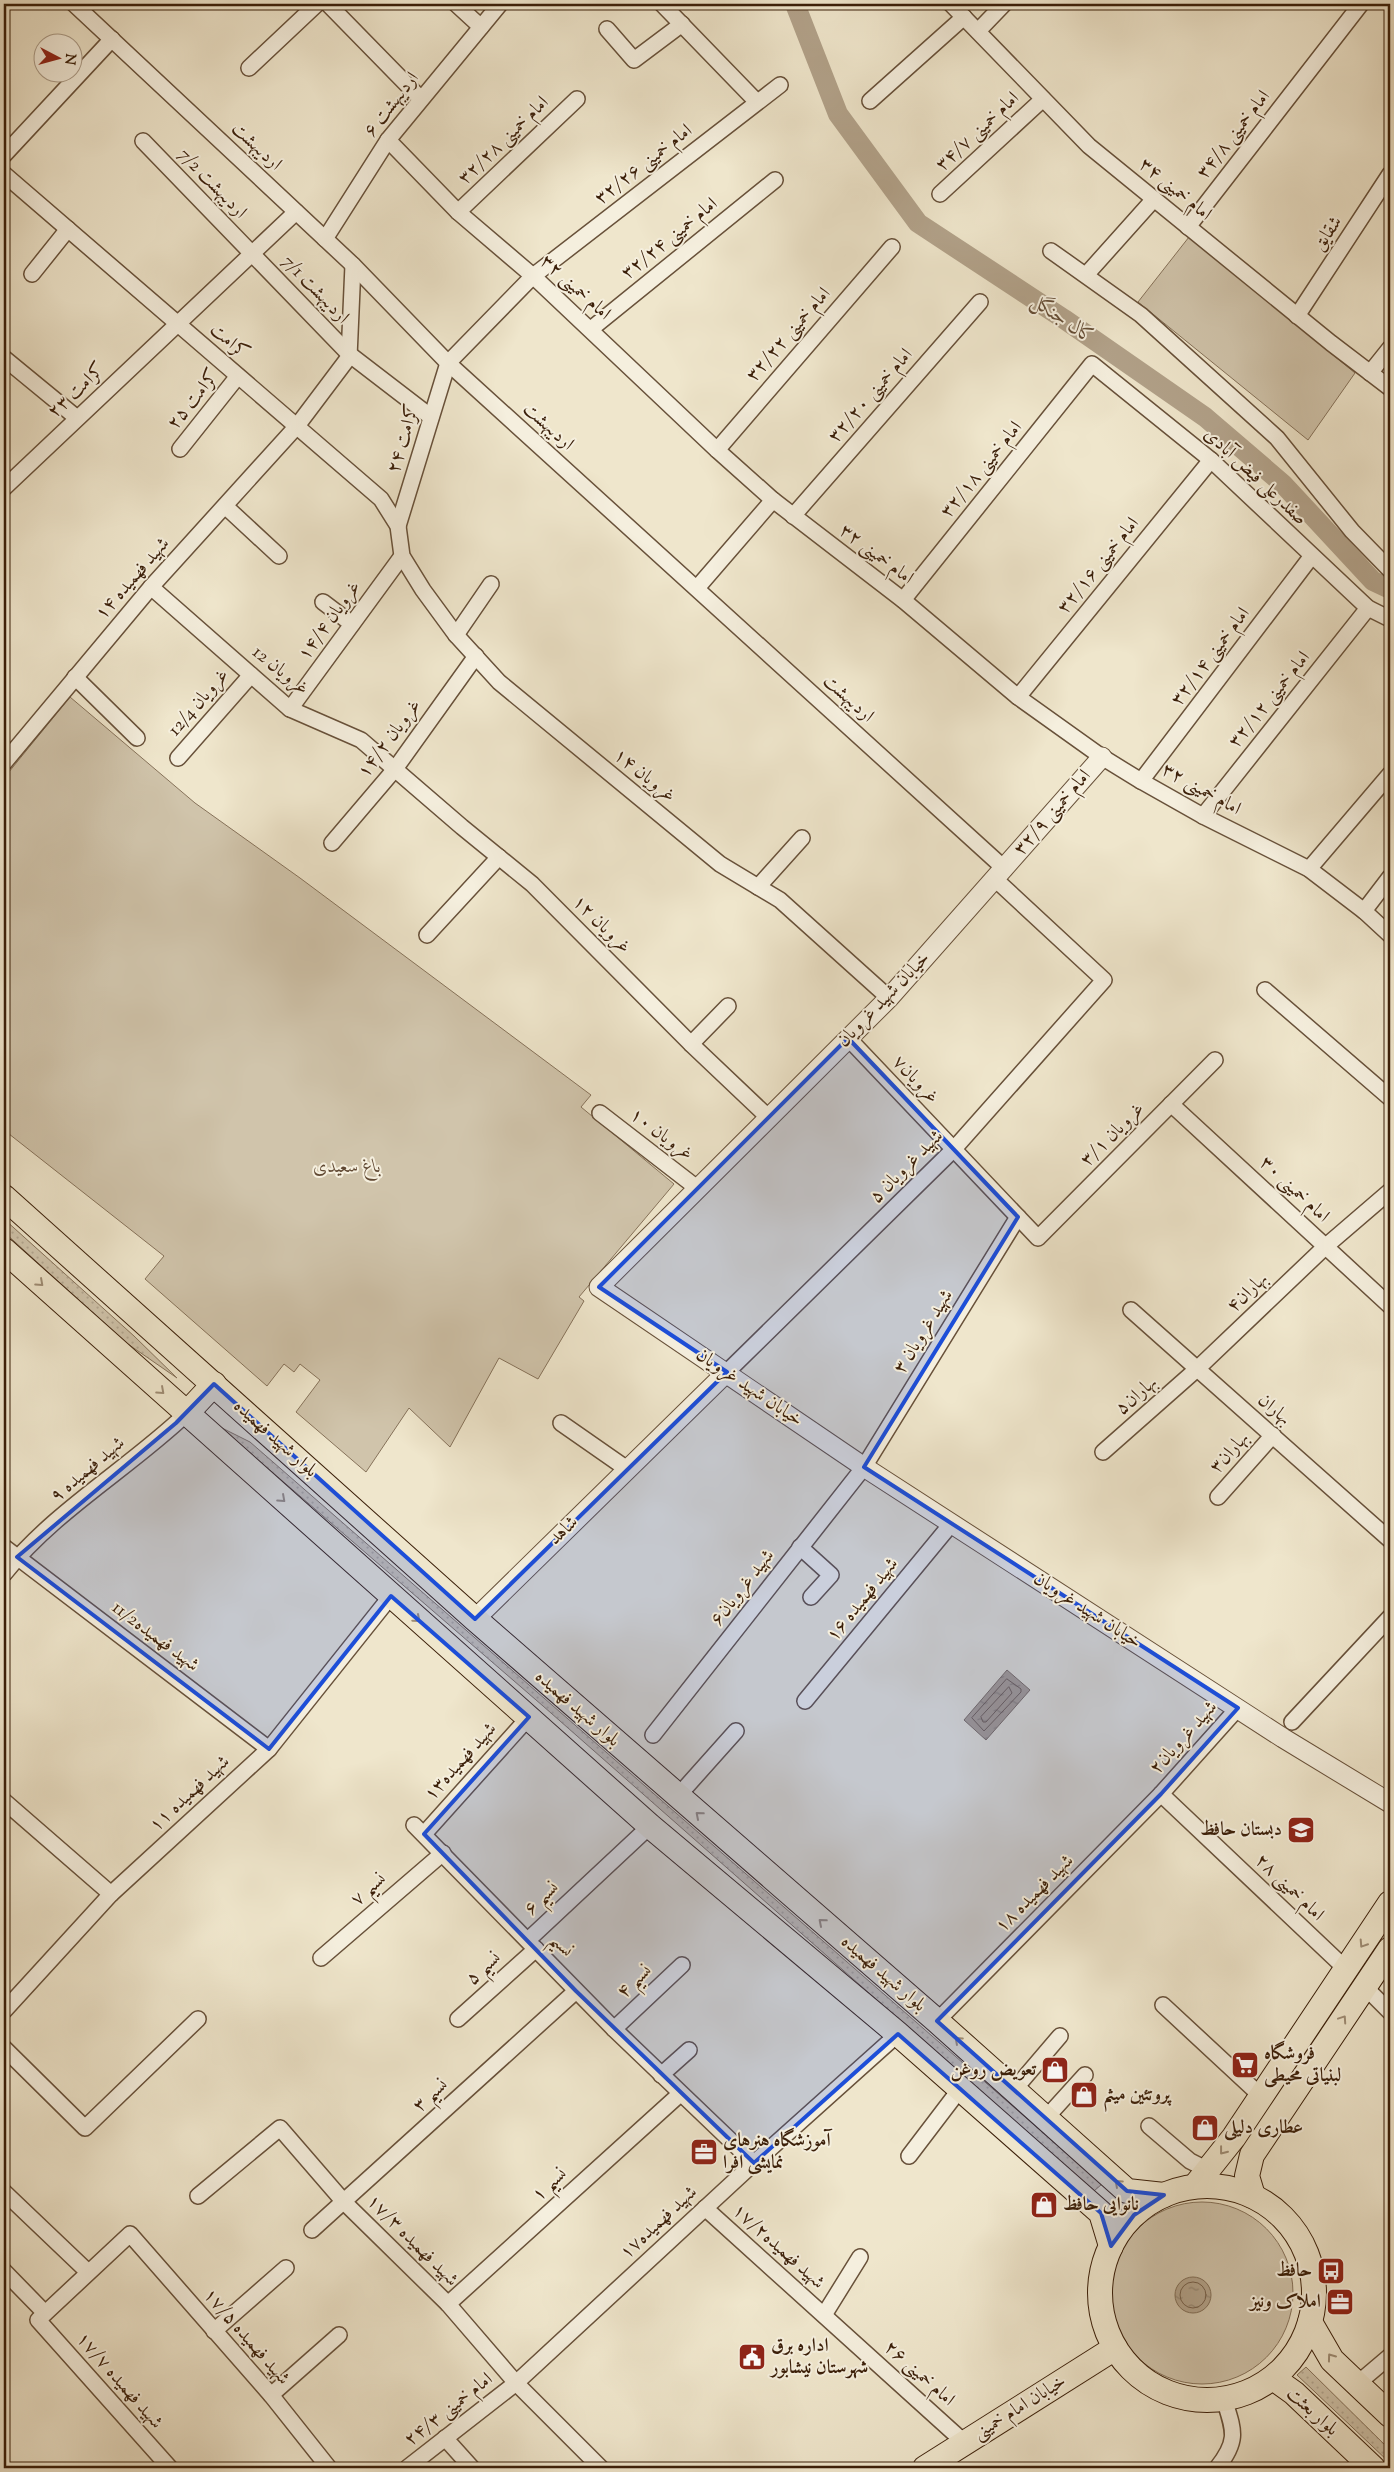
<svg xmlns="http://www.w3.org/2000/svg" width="1394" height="2472" font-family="'Sorts Mill Goudy',Amiri,serif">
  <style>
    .grass { fill: url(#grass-dots); stroke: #86725a }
    .green { fill: #d0c4ab; stroke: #86725a }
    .water { fill: url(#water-ripples); stroke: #826e56 }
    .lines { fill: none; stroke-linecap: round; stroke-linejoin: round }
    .shore { stroke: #76604a; stroke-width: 1 }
    .canal { stroke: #b2a28a; stroke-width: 20 }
    .minor-casing { stroke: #68513a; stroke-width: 18 }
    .tertiary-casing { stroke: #68513a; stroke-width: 21 }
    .primary-casing { stroke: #3b1f09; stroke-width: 26 }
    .minor { stroke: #f5efde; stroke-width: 15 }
    .tertiary { stroke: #f5efde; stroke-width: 19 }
    .primary { stroke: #efe6cc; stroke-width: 24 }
    .oneway { stroke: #9e8c74 }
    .marked { fill: #1d4ed8; fill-opacity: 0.2; stroke: #1d4ed8; stroke-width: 4; stroke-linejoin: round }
    .labels { text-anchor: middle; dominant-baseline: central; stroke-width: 4; stroke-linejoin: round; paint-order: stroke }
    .street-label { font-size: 19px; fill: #3b1f09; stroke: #f5efde }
    .park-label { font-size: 19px; font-style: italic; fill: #604832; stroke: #f5efde }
    .poi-label { font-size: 19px; font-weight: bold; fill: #3b1f09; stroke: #f5efde; text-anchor: start }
    .water-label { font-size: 20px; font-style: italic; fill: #654d36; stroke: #f5efde }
  </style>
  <defs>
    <pattern id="grass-dots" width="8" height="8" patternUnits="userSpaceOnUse" patternTransform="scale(1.25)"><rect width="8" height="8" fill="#d0c4ab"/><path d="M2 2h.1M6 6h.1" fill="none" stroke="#b4a892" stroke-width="1.8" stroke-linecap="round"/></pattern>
    <pattern id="water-ripples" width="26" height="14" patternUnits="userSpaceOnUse" patternTransform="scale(1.25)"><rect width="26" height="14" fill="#b2a28a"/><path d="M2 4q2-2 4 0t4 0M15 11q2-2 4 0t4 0" fill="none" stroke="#92836f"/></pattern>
  </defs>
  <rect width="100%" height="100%" fill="#efe6cc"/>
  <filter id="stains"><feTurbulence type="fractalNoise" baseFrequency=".004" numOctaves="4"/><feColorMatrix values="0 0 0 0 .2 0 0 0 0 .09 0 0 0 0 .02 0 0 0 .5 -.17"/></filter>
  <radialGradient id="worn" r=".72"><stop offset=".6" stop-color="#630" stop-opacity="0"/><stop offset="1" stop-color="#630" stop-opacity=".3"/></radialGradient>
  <!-- grass -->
  <g class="grass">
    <path d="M4 1219 134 1336 177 1378 125 1342 4 1232Z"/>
    <path d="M220 1427 250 1442 1102 2184 1094 2191 543 1706Z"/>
    <path d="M1306 2367 1390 2450V2463L1297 2375Z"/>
  </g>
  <!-- green -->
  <g class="green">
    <path d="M1189 237 1355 373 1308 440 1138 302Z"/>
    <path d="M70 697 195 803 300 878 591 1095 581 1107 674 1184 579 1297 584 1301 538 1379 499 1358 450 1447 409 1408 366 1472 296 1412 320 1380 300 1364 294 1372 284 1364 267 1386 145 1279 164 1256 4 1130V778Z"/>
    <circle cx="1202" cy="2293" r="91"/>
  </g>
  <!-- water -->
  <g class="water">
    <path d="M1007 1670 1030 1690 986 1740 964 1720Z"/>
    <circle cx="1193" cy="2295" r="18"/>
  </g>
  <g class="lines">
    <!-- shore -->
    <g class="shore">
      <path d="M1007 1679 1021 1689V1692L984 1731 972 1718Z"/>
      <path d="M1009 1687 1012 1693 986 1722H983L981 1717Z"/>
      <circle cx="1193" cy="2295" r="13"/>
    </g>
    <!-- canal -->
    <path class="canal" d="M795 4 838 114 918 223 1064 319 1205 417 1283 484 1373 581 1390 589"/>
    <!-- minor casing -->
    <g class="minor-casing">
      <g id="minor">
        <path d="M74 4 353 265 448 363 1005 869"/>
        <path d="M328 4 421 99"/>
        <path d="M456 4 481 27"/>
        <path d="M662 4 757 102"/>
        <path d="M951 4 1089 146 1331 343 1390 388"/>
        <path d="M607 29 634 60 682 24"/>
        <path d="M978 31 1004 4"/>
        <path d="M249 68 317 4"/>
        <path d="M870 101 964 17"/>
        <path d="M388 140 458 212 533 276 717 450 773 500 903 600 1018 697 1102 757 1141 781 1203 816 1309 869 1364 911 1390 935"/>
        <path d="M143 141 349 354 431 417"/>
        <path d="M4 155 112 39"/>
        <path d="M4 174 381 499 398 526 402 556 423 590 456 635 499 682 720 864 780 900 889 998"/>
        <path d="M940 194 1043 99"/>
        <path d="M458 212 577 99"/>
        <path d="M1188 227 1361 4"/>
        <path d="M325 239 388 140 500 4"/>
        <path d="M1051 251 1141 315 1277 438 1352 531 1390 570"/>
        <path d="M32 274 68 229"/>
        <path d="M1086 275 1154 199"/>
        <path d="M1297 316 1390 174"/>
        <path d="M591 329 775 180"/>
        <path d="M4 358 77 418"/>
        <path d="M1370 373 1390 348"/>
        <path d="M180 449 238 376"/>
        <path d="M717 450 892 247"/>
        <path d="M4 488 296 212"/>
        <path d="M225 506 279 556"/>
        <path d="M793 516 980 302"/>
        <path d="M398 526 448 363 533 276 780 85"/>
        <path d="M151 587 290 709 361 740 462 827 532 884 691 1044 769 1118"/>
        <path d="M697 588 773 500"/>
        <path d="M903 600 1092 364 1211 460 1368 608 1390 619"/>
        <path d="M323 602 352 624"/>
        <path d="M456 635 491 584"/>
        <path d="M75 677 137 738"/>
        <path d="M1018 697 1211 460"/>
        <path d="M290 709 402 556"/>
        <path d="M178 758 251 675"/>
        <path d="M4 763 151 587 297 426 349 357 353 265"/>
        <path d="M1141 781 1311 557"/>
        <path d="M1203 816 1368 608"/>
        <path d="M332 843 395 769 476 656"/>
        <path d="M1309 869 1390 774"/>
        <path d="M758 887 802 838"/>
        <path d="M1364 911 1390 877"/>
        <path d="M427 935 499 857"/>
        <path d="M1265 990 1390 1098"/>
        <path d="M848 1038 1038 1238 1215 1060"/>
        <path d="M691 1044 728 1006"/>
        <path d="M1171 1104 1390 1306"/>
        <path d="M600 1113 697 1188"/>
        <path d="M1131 1310 1390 1540"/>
        <path d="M727 1372 953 1150 1104 980 995 879"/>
        <path d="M561 1423 627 1469"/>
        <path d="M1103 1452 1197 1369 1326 1246 1390 1191"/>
        <path d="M1218 1497 1273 1435"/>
        <path d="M4 1547 269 1749"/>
        <path d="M800 1547 831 1575 811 1597"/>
        <path d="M4 1574C54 1511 128 1469 186 1414"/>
        <path d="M805 1701 952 1523"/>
        <path d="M1292 1722 1390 1617"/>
        <path d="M653 1735 864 1467 1018 1217"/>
        <path d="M1161 1794 1347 1970"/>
        <path d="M678 1796 736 1731"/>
        <path d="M4 1801 111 1894"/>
        <path d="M414 1825 614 2029 754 2163"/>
        <path d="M424 1834 529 1717"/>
        <path d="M528 1940 650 1826"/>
        <path d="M321 1958 443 1853"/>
        <path d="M1365 1987 1390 2012"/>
        <path d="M1163 2005 1261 2096"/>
        <path d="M4 2011 111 1894 269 1749 391 1596"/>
        <path d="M458 2019 536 1949"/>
        <path d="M937 2021 1161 1794 1238 1708"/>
        <path d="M614 2029 682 1965"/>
        <path d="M4 2048 85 2128 198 2019"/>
        <path d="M661 2075 689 2050"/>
        <path d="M1014 2090 1060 2036"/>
        <path d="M1046 2118 1085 2075"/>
        <path d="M1149 2126 1190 2161 1208 2170"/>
        <path d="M909 2156 960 2089"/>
        <path d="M4 2192 88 2272"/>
        <path d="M198 2196 280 2128 344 2202 448 2304 516 2383 601 2468"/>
        <path d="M705 2208 965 2443"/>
        <path d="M312 2230 576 1991"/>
        <path d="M4 2271 45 2313"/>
        <path d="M448 2304 680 2094"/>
        <path d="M824 2315 860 2257"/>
        <path d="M214 2331 286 2268"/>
        <path d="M1357 2384 1390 2356"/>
        <path d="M271 2395 339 2335"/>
        <path d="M445 2438 472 2468"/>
        <path d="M170 2468 38 2320 130 2234 271 2395 329 2468"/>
        <path d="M407 2468 516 2383 754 2163 898 2034"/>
        <path d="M1217 2468C1239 2440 1234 2431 1224 2399"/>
      </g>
    </g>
    <!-- tertiary casing -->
    <g class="tertiary-casing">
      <g id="tertiary">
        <path d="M1102 757 889 998 599 1287 864 1467 1283 1738 1390 1803"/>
        <path d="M475 1619 727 1372"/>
      </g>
    </g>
    <!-- primary casing -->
    <g class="primary-casing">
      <g id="primary">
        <path d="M4 1197 475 1619 937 2021 1127 2191 1164 2195"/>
        <path d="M4 1250 650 1826 898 2034 1101 2213 1111 2246"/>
        <path d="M186 1414 214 1384"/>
        <path d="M1195 2186 1234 2137 1390 1903"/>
        <circle cx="1207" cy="2293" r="107"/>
        <path d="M1253 2196 1247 2176 1252 2155 1390 1949"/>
        <path d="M1310 2322 1332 2360 1390 2415"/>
        <path d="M1273 2378 1294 2393 1373 2468"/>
        <path d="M925 2468 1115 2348"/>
      </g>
    </g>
    <!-- minor -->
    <use href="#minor" class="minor"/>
    <!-- tertiary -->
    <use href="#tertiary" class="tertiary"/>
    <!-- primary -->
    <use href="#primary" class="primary"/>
  </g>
  <!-- one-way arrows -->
  <defs><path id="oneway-chevron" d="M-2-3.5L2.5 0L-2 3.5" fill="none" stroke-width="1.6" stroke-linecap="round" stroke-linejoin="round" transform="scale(1.25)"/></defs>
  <g class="oneway">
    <use href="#oneway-chevron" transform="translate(40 1283) rotate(42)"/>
    <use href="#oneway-chevron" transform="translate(161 1391) rotate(42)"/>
    <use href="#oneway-chevron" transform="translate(282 1499) rotate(42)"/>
    <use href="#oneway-chevron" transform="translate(417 1619) rotate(41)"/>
    <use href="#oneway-chevron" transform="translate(699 1815) rotate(-139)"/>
    <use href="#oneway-chevron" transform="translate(822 1922) rotate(-139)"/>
    <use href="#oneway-chevron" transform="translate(1363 1944) rotate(123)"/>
    <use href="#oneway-chevron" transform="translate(1343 2019) rotate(-56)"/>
    <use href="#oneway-chevron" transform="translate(958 2040) rotate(-138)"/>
    <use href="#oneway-chevron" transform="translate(1223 2151) rotate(128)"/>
    <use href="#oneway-chevron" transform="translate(1118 2183) rotate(-138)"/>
    <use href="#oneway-chevron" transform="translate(1331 2357) rotate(-126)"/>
  </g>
  <!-- marked area -->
  <path class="marked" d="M848 1038 1018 1217 864 1467 1238 1708 1161 1794 937 2021 1127 2191 1164 2195 1134 2215 1111 2246 1101 2213 898 2034 754 2163 576 1991 424 1834 529 1717 391 1596 269 1749 17 1557 176 1423 214 1384 475 1619 727 1372 599 1287Z"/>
  <!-- icons -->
  <defs>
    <g id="school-square" transform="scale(1.4375)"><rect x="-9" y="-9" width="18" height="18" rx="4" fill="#8f2418" stroke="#f5efde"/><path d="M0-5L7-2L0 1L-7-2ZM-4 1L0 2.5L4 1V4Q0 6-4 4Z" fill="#fff"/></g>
    <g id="supermarket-square" transform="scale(1.4375)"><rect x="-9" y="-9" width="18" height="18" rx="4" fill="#8f2418" stroke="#f5efde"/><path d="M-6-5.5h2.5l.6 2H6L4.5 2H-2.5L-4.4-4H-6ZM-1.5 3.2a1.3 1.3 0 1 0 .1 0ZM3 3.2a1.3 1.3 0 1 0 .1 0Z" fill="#fff"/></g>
    <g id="shop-square" transform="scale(1.4375)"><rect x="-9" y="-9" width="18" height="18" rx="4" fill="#8f2418" stroke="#f5efde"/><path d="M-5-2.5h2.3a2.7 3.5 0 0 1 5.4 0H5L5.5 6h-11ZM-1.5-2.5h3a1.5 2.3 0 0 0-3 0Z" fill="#fff"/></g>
    <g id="office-square" transform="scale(1.4375)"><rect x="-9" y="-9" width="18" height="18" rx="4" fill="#8f2418" stroke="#f5efde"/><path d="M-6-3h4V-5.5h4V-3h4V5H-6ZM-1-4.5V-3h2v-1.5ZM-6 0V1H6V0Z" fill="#fff"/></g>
    <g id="bus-square" transform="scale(1.4375)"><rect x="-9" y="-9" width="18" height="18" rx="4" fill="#8f2418" stroke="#f5efde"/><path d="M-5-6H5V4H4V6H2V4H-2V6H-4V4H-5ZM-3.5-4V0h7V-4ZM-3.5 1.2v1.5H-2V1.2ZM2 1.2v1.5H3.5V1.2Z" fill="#fff"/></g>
    <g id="civic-square" transform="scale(1.4375)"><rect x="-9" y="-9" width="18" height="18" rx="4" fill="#8f2418" stroke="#f5efde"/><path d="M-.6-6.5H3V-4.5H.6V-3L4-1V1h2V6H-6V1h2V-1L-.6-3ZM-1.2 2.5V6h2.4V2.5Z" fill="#fff"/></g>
  </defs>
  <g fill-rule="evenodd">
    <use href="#school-square" x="1301" y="1830"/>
    <use href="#supermarket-square" x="1245" y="2065"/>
    <use href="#shop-square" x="1055" y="2070"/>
    <use href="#shop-square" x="1084" y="2095"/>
    <use href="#shop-square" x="1205" y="2128"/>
    <use href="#office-square" x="704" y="2152"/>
    <use href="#shop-square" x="1044" y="2205"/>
    <use href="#bus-square" x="1331" y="2271"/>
    <use href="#office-square" x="1340" y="2302"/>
    <use href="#civic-square" x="752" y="2357"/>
  </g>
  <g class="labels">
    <!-- street labels -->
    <g class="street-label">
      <text transform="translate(392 105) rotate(-52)">اردیبهشت ۶</text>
      <text transform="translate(978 132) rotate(-43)">امام خمینی ۳۴/۷</text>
      <text transform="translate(1234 135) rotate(-52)">امام خمینی ۳۴/۸</text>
      <text transform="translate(504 141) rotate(-44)">امام خمینی ۳۲/۲۸</text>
      <text transform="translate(256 147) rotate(43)">اردیبهشت</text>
      <text transform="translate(644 165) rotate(-38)">امام خمینی ۳۲/۲۶</text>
      <text transform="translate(212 184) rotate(46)">اردیبهشت 7/2</text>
      <text transform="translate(1175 190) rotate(39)">امام خمینی ۳۴</text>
      <text transform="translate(1328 234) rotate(-56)">شقایق</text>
      <text transform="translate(670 239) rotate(-39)">امام خمینی ۳۲/۲۴</text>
      <text transform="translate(575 288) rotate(42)">امام خمینی ۳۲</text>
      <text transform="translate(315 290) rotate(46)">اردیبهشت 7/1</text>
      <text transform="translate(789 335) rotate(-49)">امام خمینی ۳۲/۲۲</text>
      <text transform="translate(229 342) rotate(41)">کرامت</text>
      <text transform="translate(77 391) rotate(-43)">کرامت ۲۳</text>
      <text transform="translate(871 396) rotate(-49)">امام خمینی ۳۲/۲۰</text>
      <text transform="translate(194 400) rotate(-51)">کرامت ۲۵</text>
      <text transform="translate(548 427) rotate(42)">اردیبهشت</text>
      <text transform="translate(404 439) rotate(-73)">کرامت ۲۴</text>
      <text transform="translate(982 470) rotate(-51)">امام خمینی ۳۲/۱۸</text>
      <text transform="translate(1255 477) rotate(43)">صفدرعلی فیض آبادی</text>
      <text transform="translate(876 555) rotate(37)">امام خمینی ۳۲</text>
      <text transform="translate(1099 566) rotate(-51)">امام خمینی ۳۲/۱۶</text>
      <text transform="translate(133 579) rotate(-49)">شهید فهمیده ۱۴</text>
      <text transform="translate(330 621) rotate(-54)">غرویان ۱۴/۴</text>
      <text transform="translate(1211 657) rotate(-53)">امام خمینی ۳۲/۱۴</text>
      <text transform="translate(280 671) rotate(39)">غرویان 12</text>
      <text transform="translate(848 699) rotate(42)">اردیبهشت</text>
      <text transform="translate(1270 700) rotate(-51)">امام خمینی ۳۲/۱۲</text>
      <text transform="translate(199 703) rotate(-49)">غرویان 12/4</text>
      <text transform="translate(390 739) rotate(-53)">غرویان ۱۴/۲</text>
      <text transform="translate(644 776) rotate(39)">غرویان ۱۴</text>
      <text transform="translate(1201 790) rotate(29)">امام خمینی ۳۲</text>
      <text transform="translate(1053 813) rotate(-49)">امام خمینی ۳۲/۹</text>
      <text transform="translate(601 925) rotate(45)">غرویان ۱۲</text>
      <text transform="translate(884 1000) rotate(-46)">خیابان شهید غرویان</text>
      <text transform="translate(915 1080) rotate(47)">غرویان۷</text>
      <text transform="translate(661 1135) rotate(37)">غرویان ۱۰</text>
      <text transform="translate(1113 1135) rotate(-45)">غرویان ۳/۱</text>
      <text transform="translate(907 1167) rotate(-45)">شهید غرویان ۵</text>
      <text transform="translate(1294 1190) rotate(43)">امام خمینی ۳۰</text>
      <text transform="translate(1248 1293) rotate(-44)">بهاران۴</text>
      <text transform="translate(924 1332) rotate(-58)">شهید غرویان ۳</text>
      <text transform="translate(749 1388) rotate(34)">خیابان شهید غرویان</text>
      <text transform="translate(1137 1396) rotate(-41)">بهاران۵</text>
      <text transform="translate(1274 1410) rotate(41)">بهاران</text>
      <text transform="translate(275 1439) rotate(42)">بلوار شهید فهمیده</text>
      <text transform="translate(1230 1453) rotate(-48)">بهاران۳</text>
      <text transform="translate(88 1470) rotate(-40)">شهید فهمیده ۹</text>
      <text transform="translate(564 1531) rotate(-44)">شاهد</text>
      <text transform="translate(743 1588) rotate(-52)">شهید غرویان۶</text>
      <text transform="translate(863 1600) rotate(-51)">شهید فهمیده ۱۶</text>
      <text transform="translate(1087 1611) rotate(33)">خیابان شهید غرویان</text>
      <text transform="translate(155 1637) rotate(37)">شهید فهمیده11/2</text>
      <text transform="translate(577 1709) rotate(41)">بلوار شهید فهمیده</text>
      <text transform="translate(1184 1738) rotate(-48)">شهید غرویان۲</text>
      <text transform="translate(461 1762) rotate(-48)">شهید فهمیده۱۳</text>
      <text transform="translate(190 1794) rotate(-43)">شهید فهمیده ۱۱</text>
      <text transform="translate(1289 1888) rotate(44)">امام خمینی ۲۸</text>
      <text transform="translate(369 1890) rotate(-41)">نسیم ۷</text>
      <text transform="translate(1035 1894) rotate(-45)">شهید فهمیده ۱۸</text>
      <text transform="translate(542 1899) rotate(-43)">نسیم ۶</text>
      <text transform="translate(561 1946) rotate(46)">نسیم</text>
      <text transform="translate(484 1969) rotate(-42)">نسیم ۵</text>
      <text transform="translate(883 1974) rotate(41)">بلوار شهید فهمیده</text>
      <text transform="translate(635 1982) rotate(-43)">نسیم ۴</text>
      <text transform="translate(431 2096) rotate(-42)">نسیم ۳</text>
      <text transform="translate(550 2185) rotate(-42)">نسیم ۱</text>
      <text transform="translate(659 2223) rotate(-43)">شهید فهمیده۱۷</text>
      <text transform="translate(412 2241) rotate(45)">شهید فهمیده ۱۷/۳</text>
      <text transform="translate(778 2247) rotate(42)">شهید فهمیده۱۷/۲</text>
      <text transform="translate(246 2337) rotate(49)">شهید فهمیده ۱۷/۵</text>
      <text transform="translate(919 2374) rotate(42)">امام خمینی ۲۶</text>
      <text transform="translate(119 2381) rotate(49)">شهید فهمیده ۱۷/۷</text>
      <text transform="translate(1020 2408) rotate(-32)">خیابان امام خمینی</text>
      <text transform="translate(449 2410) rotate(-38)">امام خمینی ۲۴/۳</text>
      <text transform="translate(1312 2412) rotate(42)">بلوار بعثت</text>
    </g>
    <!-- park labels -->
    <g class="park-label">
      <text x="347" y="1167">باغ سعیدی</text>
    </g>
    <!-- poi labels -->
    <g class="poi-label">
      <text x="1282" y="1830" text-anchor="end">دبستان حافظ</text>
      <text x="1264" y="2054">فروشگاه<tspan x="1264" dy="22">لبنیاتی محیطی</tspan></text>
      <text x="1036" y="2070" text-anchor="end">تعویض روغن</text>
      <text x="1103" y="2095">پروتئین میثم</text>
      <text x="1224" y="2128">عطاری دلیلی</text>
      <text x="723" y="2141">آموزشگاه هنرهای<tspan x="723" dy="22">نمایشی افرا</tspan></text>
      <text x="1063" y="2205">نانوایی حافظ</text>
      <text x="1312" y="2271" text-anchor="end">حافظ</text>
      <text x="1321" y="2302" text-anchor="end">املاک ونیز</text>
      <text x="771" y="2346">اداره برق<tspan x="771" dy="22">شهرستان نیشابور</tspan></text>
    </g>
    <!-- water labels -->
    <g class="water-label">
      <text transform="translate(1062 320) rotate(34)">کال جنگل</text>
    </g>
  </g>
  <!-- margin -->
  <rect width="1394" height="2472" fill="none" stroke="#efe6cc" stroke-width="20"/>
  <rect x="5" y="5" width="1384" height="2462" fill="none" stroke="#3b1f09" stroke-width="2.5"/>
  <rect x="10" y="10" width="1374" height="2452" fill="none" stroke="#3b1f09"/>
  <!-- north arrow -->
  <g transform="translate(58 58) rotate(96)"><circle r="24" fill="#f5efde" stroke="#ab9c89"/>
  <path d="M0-4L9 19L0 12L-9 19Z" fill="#8f2418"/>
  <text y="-8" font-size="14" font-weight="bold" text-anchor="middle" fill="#3b1f09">N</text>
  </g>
  <rect width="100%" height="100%" filter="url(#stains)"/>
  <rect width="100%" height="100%" fill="url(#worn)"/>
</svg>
